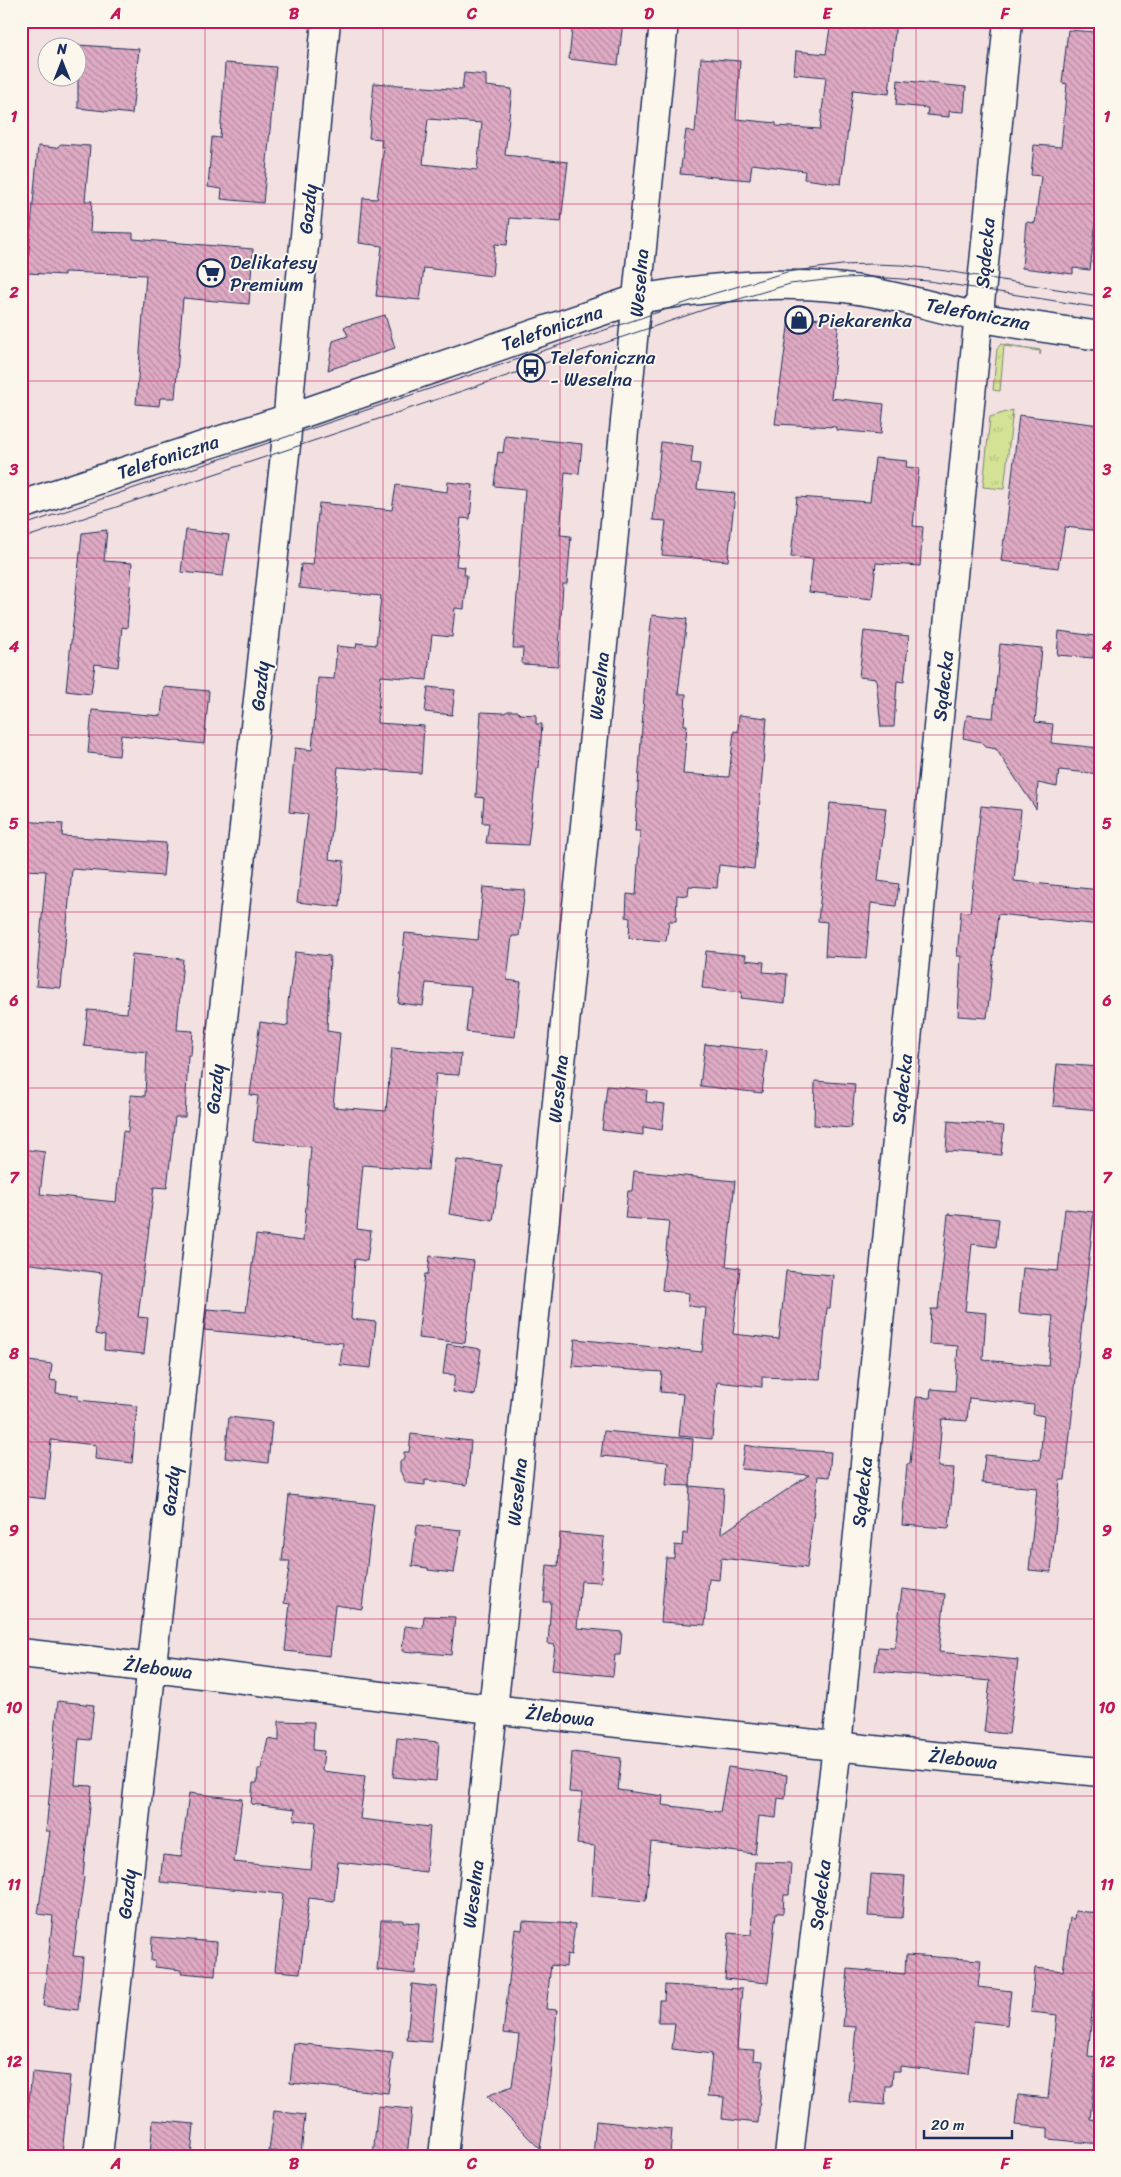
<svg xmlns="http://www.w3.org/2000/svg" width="1121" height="2177" font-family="Sriracha,sans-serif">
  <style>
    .grass { fill: url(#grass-tufts); stroke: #78887a }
    .building { fill: url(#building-back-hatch); stroke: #1b2f5e; fill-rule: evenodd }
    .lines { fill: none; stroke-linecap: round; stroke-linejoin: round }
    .minor-casing { stroke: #1b2f5e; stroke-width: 31 }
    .minor { stroke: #fbf7ec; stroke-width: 28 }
    .tram { stroke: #1b2f5e; stroke-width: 1 }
    .grid { fill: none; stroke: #c2185b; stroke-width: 1; stroke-opacity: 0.55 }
    .labels { text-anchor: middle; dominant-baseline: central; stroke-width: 4; stroke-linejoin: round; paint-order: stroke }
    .street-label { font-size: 19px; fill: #1b2f5e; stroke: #fbf7ec }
    .poi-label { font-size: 19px; fill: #1b2f5e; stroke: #fbf7ec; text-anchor: start }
    .neatline { fill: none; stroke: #c2185b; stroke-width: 2 }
    .grid-label { font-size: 16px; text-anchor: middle; font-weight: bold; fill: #c2185b }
  </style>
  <defs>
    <pattern id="grass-tufts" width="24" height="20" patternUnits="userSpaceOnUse" patternTransform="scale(1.25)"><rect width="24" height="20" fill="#d4e295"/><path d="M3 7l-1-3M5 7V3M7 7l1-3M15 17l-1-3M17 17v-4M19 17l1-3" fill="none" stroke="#b5c283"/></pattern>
    <pattern id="building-back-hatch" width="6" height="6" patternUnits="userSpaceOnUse" patternTransform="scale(1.25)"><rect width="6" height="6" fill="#dfaac3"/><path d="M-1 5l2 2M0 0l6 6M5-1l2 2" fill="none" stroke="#b48ba2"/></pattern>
  </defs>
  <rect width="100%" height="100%" fill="#f3e0e0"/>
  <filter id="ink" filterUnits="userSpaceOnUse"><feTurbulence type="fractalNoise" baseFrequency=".02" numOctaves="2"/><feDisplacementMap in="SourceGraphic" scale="10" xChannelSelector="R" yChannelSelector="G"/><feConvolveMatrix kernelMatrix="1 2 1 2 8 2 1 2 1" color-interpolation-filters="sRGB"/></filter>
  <g filter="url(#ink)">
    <!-- grass -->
    <g class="grass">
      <path d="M1001 344 1041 350 1040 355V351L1004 346 1000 391 993 390 997 349Z"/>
      <path d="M1013 410 1004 489 983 487 990 417Z"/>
    </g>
    <!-- building -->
    <g class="building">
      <path d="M573 21H623L618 65 569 59Z"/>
      <path d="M831 21H896L889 94 853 90 841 184 804 179 805 171 752 164 750 180 680 174 686 130 695 132 701 58 740 61 736 119 776 123V126L820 129 826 77 794 74 796 51 826 54Z"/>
      <path d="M1068 30 1095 32V34L1100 35V141L1095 195H1100V221H1096L1090 270 1073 268V274L1022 268 1026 222 1035 223 1041 176 1031 175 1034 145 1061 147 1067 84 1062 83Z"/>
      <path d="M78 45 139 49 132 114 78 108Z"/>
      <path d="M225 63 276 67 263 203 221 199 222 189 208 187 212 137 220 138Z"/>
      <path d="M464 73 486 75V86L512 89 505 155 568 162 561 222 510 218 507 245 495 244 492 276 424 268 420 300 376 296 382 246 359 243 363 198 377 199 384 147H381L382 139 369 138 374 83 462 90ZM428 119 482 123 477 170 423 164Z"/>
      <path d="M898 80 966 87 964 112 949 111V117L927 115 928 108 896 105Z"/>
      <path d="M61 144 90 146 85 201H92L90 232 133 233V239L253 249 249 304 183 298 175 398H160L159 406 136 404 146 275 64 272V275L27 273 38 146 56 148Z"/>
      <path d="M790 312 812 314 811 318 839 321 831 398 884 404 881 434 836 430V427L775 424Z"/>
      <path d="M385 315 395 348 328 370 333 341 348 336 344 327Z"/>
      <path d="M1019 415 1100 425V531L1065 527 1058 568 1001 561 1004 539H1005Z"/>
      <path d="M505 436 582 444 579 474 565 472 560 535 571 536 567 584H563L558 666 522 664 523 648H513L525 489 494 486 498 452 503 453Z"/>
      <path d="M661 442 693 446 691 463 700 464 697 489 735 493 728 561 662 555 666 521 653 520Z"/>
      <path d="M875 458 907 461 906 467 919 468 913 526 923 527 920 566 876 563 872 599 809 592 813 559 791 557 797 497 870 502Z"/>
      <path d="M448 482 473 485 470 519 461 518 456 566 465 567 464 575H467L464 609 455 608 452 637 432 635 427 680 381 676 377 723 424 726 421 773 338 767 329 859 344 861 340 907 297 902 308 814 289 812 295 748 312 750 318 678 334 679 337 646 356 648 357 643 376 645 381 596 299 588 301 564 313 565 319 503 392 510 396 485 447 492Z"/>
      <path d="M107 530 104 561 132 563 127 628 122 627 118 667 95 664 91 694 66 691 82 533Z"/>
      <path d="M186 530 229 535 223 576 181 572Z"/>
      <path d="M652 615 687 619 678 694H686L684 725H687L683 774 729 777 734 731 738 732 739 715 767 718 754 869 719 865 717 888 689 886 688 896 677 895 676 921H669L666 941 629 938 630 918 626 917 627 894 636 895 640 831H635L646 667Z"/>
      <path d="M864 631 909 636 904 682 897 681 894 727H881L876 679 859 677Z"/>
      <path d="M1059 631 1095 636 1093 658 1057 655Z"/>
      <path d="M1000 644 1042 648 1035 722 1053 724 1051 743 1100 748V774L1059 770 1057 787 1038 783 1036 809 996 749 986 747 981 742 963 738 967 715 993 718Z"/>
      <path d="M164 687 209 691 204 744 121 735 119 756 88 753 92 710 161 716Z"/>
      <path d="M428 687 455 690 452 715 425 712Z"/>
      <path d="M508 711H517L520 714 536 715V724H542L539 768H537L528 845 486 843 489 823H482L484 798 476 797 481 712 504 713Z"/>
      <path d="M830 803 886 808 878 881 899 884 896 906 871 903 866 958 825 956 827 922 818 921Z"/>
      <path d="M981 806 1021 810 1014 881 1100 890V925L998 914 987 1018 958 1016 961 956H957L961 911 970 912Z"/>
      <path d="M21 821 63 824 62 836 166 843 163 876 72 869 61 988 36 986 46 871 24 870 26 850 21 849Z"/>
      <path d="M483 887 525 890 519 936H512L507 980 521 982 515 1037 466 1032 471 987 426 983 423 1006 398 1003 405 933 478 940Z"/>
      <path d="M706 951 746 955 745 960 764 962 763 972 787 974 785 1003 741 998 742 992 702 988Z"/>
      <path d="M295 952 330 956 327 1031 340 1033 333 1107 386 1111 392 1048 461 1054 459 1075 436 1074 428 1170 363 1165 357 1229 371 1231 367 1261 355 1259 351 1319 376 1322 371 1368 340 1365 343 1343 204 1330 207 1309 246 1312 256 1235 303 1241 311 1147 253 1141 258 1096 250 1095 260 1022 288 1026V1002Z"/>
      <path d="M132 954 183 959 177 1030 193 1031 191 1055H188L185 1117H175L167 1188 154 1187 138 1317 148 1318 144 1354 104 1350 105 1336 95 1334 102 1273 23 1263 27 1223H21V1149L45 1152 40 1194 116 1202 123 1131 128 1132 131 1095 145 1096 147 1052 84 1046 88 1010 127 1013Z"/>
      <path d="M705 1044 767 1051 762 1093 700 1086Z"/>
      <path d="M1057 1064 1100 1067V1110L1053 1106Z"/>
      <path d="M815 1081 855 1084 851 1128 814 1125Z"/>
      <path d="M607 1086 647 1090 646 1102 665 1104 662 1130 643 1127V1135L602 1130Z"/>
      <path d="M948 1121 1004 1126 1001 1155 946 1151Z"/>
      <path d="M457 1160 501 1165 493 1221 449 1214Z"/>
      <path d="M634 1171 735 1181 726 1266 740 1268 733 1334 779 1339 786 1271 833 1275 830 1308H827L820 1379 762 1377V1387L717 1382 712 1439 679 1436 683 1394 660 1392 662 1372 572 1366 575 1339 702 1352 706 1308 688 1306 689 1293 662 1290 669 1221 625 1218 628 1191H632Z"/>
      <path d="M1065 1209 1094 1212 1065 1480H1060L1051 1572 1029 1570 1037 1488 982 1483 985 1455 1040 1460 1044 1416 1033 1414 1034 1405 969 1398 967 1421 942 1419 938 1467 954 1468 949 1528 902 1525 907 1464H910L916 1397 930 1398 931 1389 955 1391 958 1346 929 1344 931 1309H938L948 1214 999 1219 996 1247 972 1244 965 1311 986 1313 983 1360 1048 1366 1053 1316 1019 1313 1023 1268 1058 1271Z"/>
      <path d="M430 1256 474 1261 465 1343 418 1338 425 1274H428Z"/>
      <path d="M447 1344 481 1349 475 1395 453 1392 455 1375 443 1374Z"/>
      <path d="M21 1360 52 1364 50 1380 57 1381 56 1393 78 1395V1400L137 1406 132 1463 95 1459 96 1445 51 1440 45 1499 21 1496Z"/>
      <path d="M229 1417 272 1422 268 1463 225 1458Z"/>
      <path d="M604 1431 693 1439 690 1486 666 1485 668 1462 601 1456Z"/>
      <path d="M411 1434 471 1441 467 1485 425 1480V1485L406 1483 400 1471V1462L404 1459V1452H409Z"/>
      <path d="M745 1445 762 1448 831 1452 829 1477 818 1476 807 1568 721 1558 719 1580 709 1579 705 1625 661 1622 666 1558H674L675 1545 682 1546 683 1533 687 1534 690 1486 724 1489 721 1534 809 1475 741 1469Z"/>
      <path d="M289 1495 374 1504 362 1609 335 1605 330 1656 285 1651 290 1604 284 1603 290 1561H282Z"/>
      <path d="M417 1525 461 1530 454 1573 428 1570V1568L412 1566Z"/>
      <path d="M560 1533 604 1537 601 1582 581 1581 577 1628 622 1632 620 1655H615L613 1676 552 1670 555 1645 548 1644 551 1602H544L547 1565 558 1566Z"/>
      <path d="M902 1589 945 1594 939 1652 1018 1660 1009 1734 984 1732 990 1681 875 1671 878 1647 895 1648Z"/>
      <path d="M424 1616 455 1617 451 1655 402 1651 405 1626 423 1628Z"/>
      <path d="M58 1701 94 1705 90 1740 79 1739 75 1785 92 1786 83 1876 84 1877 73 1956 83 1957 78 2010 43 2006 53 1916 38 1914 50 1831H46Z"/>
      <path d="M279 1721 314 1722 313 1750 324 1751 322 1771 365 1776 360 1819 430 1827 426 1872 338 1862 334 1901 309 1898 300 1973 275 1971 283 1894 160 1882 163 1855 181 1857 189 1793 242 1799 234 1862 311 1870 316 1822 294 1820 295 1809 251 1804 253 1783H257L258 1769H261L268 1739 279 1741Z"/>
      <path d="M397 1738 439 1742 436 1781 393 1777Z"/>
      <path d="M572 1752 621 1758 618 1790 663 1796 662 1805 720 1812 728 1767 787 1775 785 1799 778 1798 776 1818 759 1816 755 1854 651 1842 646 1901 592 1896 595 1846 577 1844 582 1793 569 1792Z"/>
      <path d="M755 1862 791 1863 789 1895H784L783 1913H776L768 1983 725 1979 729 1933 751 1935Z"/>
      <path d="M871 1874 905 1876 902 1918 868 1916Z"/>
      <path d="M1075 1911 1100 1913V1991H1094L1088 2056 1097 2057 1090 2119 1100 2120V2144L1048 2139V2128L1015 2125 1018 2095 1048 2098 1057 2015 1031 2012 1035 1968 1063 1971 1070 1918 1074 1919Z"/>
      <path d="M381 1920H403V1922L419 1923 415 1974 377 1970Z"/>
      <path d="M523 1921 575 1924 571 1955 567 1954 566 1967 551 1965 546 2009 557 2010 551 2077 540 2149 487 2096 512 2086 519 2035 503 2033 515 1929 522 1930Z"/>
      <path d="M152 1937 217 1942 215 1976 181 1973V1970L155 1967V1961H151Z"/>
      <path d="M906 1955 981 1960 978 1987 1011 1991 1007 2025 974 2021 968 2074 900 2066V2071H893L892 2086H886L885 2105 849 2102 856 2027 843 2026 848 1969 905 1974Z"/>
      <path d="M412 1984 437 1987 431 2042 407 2040Z"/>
      <path d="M665 1985 742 1989 737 2049 754 2050 753 2060 763 2061 758 2123 722 2119 724 2097 708 2096 712 2054 672 2049 675 2023H658L659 2000H664Z"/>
      <path d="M294 2043 393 2053 388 2093 290 2083Z"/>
      <path d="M32 2072 70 2076 62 2154 23 2156 25 2137 21 2136V2110H28Z"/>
      <path d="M378 2106 412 2109 407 2156H373Z"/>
      <path d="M274 2111 305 2115 301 2154 269 2151Z"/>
      <path d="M153 2120 194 2124 191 2156 150 2155Z"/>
      <path d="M596 2121 672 2129 670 2156H593Z"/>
    </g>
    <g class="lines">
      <!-- minor casing -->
      <g class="minor-casing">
        <g id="minor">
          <path d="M21 505 289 418 637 299C703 288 768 281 834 287 883 291 931 307 979 317 1019 325 1060 330 1100 336"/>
          <path d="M21 1653C179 1670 335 1691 492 1709 695 1732 897 1753 1100 1772"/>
          <path d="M98 2156 286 445 290 389 326 21"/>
          <path d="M443 2156C525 1445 595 733 664 21"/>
          <path d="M789 2156 837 1746 1008 21"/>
        </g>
      </g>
      <!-- minor -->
      <use href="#minor" class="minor"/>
      <!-- tram -->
      <g class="tram">
        <path d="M21 526 712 294 787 272 842 265 872 264 902 265 946 271 1100 296"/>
        <path d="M21 539 712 307 790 284 843 278 873 277 929 281 1100 308"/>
      </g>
    </g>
  </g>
  <!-- grid -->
  <path class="grid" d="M205 21V2156M383 21V2156M560 21V2156M738 21V2156M916 21V2156M21 204H1100M21 381H1100M21 558H1100M21 735H1100M21 912H1100M21 1088H1100M21 1265H1100M21 1442H1100M21 1619H1100M21 1796H1100M21 1973H1100"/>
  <!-- icons -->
  <defs>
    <g id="supermarket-ring" transform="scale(1.4375)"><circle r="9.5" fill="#fbf7ec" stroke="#1b2f5e" stroke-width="1.5"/><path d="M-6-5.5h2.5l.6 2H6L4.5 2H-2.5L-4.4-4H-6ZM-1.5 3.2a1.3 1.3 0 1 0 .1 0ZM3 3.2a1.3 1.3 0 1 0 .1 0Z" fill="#1b2f5e"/></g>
    <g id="shop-ring" transform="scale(1.4375)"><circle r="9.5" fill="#fbf7ec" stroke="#1b2f5e" stroke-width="1.5"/><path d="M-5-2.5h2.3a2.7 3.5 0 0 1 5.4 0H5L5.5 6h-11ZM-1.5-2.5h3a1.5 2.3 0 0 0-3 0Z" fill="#1b2f5e"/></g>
    <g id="bus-ring" transform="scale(1.4375)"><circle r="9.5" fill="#fbf7ec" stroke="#1b2f5e" stroke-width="1.5"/><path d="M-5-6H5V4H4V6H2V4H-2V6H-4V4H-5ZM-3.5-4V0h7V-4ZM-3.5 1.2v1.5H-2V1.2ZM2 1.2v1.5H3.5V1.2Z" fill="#1b2f5e"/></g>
  </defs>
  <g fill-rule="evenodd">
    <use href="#supermarket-ring" x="211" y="273"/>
    <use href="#shop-ring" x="799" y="320"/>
    <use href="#bus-ring" x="531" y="368"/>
  </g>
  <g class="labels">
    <!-- street labels -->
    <g class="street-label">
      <text transform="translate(308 209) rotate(-84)">Gazdy</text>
      <text transform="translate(985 253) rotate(-85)">Sądecka</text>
      <text transform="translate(639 283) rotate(-85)">Weselna</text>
      <text transform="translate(978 314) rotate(11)">Telefoniczna</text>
      <text transform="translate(552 328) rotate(-19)">Telefoniczna</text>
      <text transform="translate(168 457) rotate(-18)">Telefoniczna</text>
      <text transform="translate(260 686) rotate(-84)">Gazdy</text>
      <text transform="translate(599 686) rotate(-84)">Weselna</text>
      <text transform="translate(943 686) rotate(-84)">Sądecka</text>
      <text transform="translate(215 1089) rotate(-84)">Gazdy</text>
      <text transform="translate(558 1089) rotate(-84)">Weselna</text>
      <text transform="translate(902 1089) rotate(-84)">Sądecka</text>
      <text transform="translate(171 1491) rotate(-84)">Gazdy</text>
      <text transform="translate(517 1492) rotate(-84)">Weselna</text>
      <text transform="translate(862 1492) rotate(-84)">Sądecka</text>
      <text transform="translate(158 1668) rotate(7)">Żlebowa</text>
      <text transform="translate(560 1716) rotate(6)">Żlebowa</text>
      <text transform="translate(963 1759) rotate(6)">Żlebowa</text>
      <text transform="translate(127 1894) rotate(-84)">Gazdy</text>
      <text transform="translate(473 1894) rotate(-83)">Weselna</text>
      <text transform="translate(820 1895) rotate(-83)">Sądecka</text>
    </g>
    <!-- poi labels -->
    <g class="poi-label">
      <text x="230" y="262">Delikatesy<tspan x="230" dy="22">Premium</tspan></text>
      <text x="818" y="320">Piekarenka</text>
      <text x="550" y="357">Telefoniczna<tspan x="550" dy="22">- Weselna</tspan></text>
    </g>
  </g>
  <!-- margin -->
  <rect width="1121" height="2177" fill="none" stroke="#fbf7ec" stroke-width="55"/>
  <!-- north arrow -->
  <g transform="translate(62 62)"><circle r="24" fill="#fbf7ec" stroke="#a1a7b3"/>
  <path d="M0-4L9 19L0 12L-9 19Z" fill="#1b2f5e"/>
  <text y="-8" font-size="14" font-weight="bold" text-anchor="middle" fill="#1b2f5e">N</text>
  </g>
  <!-- scale -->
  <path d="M924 2130v8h88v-8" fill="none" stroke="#1b2f5e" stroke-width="2.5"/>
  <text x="931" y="2130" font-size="15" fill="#1b2f5e" stroke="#fbf7ec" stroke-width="4" paint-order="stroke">20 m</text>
  <rect x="28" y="28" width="1066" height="2122" class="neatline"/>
  <g class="grid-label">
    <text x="116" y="19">A</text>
    <text x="294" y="19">B</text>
    <text x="472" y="19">C</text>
    <text x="649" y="19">D</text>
    <text x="827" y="19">E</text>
    <text x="1005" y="19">F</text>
    <text x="14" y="122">1</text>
    <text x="1107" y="122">1</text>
    <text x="14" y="298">2</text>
    <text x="1107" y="298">2</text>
    <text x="14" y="475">3</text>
    <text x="1107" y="475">3</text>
    <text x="14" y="652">4</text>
    <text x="1107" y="652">4</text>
    <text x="14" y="829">5</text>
    <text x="1107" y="829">5</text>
    <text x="14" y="1006">6</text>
    <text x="1107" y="1006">6</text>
    <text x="14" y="1183">7</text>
    <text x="1107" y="1183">7</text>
    <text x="14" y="1359">8</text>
    <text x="1107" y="1359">8</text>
    <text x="14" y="1536">9</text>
    <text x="1107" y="1536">9</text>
    <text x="14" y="1713">10</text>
    <text x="1107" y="1713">10</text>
    <text x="14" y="1890">11</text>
    <text x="1107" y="1890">11</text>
    <text x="14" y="2067">12</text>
    <text x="1107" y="2067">12</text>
    <text x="116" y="2169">A</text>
    <text x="294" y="2169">B</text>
    <text x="472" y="2169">C</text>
    <text x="649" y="2169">D</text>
    <text x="827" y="2169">E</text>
    <text x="1005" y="2169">F</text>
  </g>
</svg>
